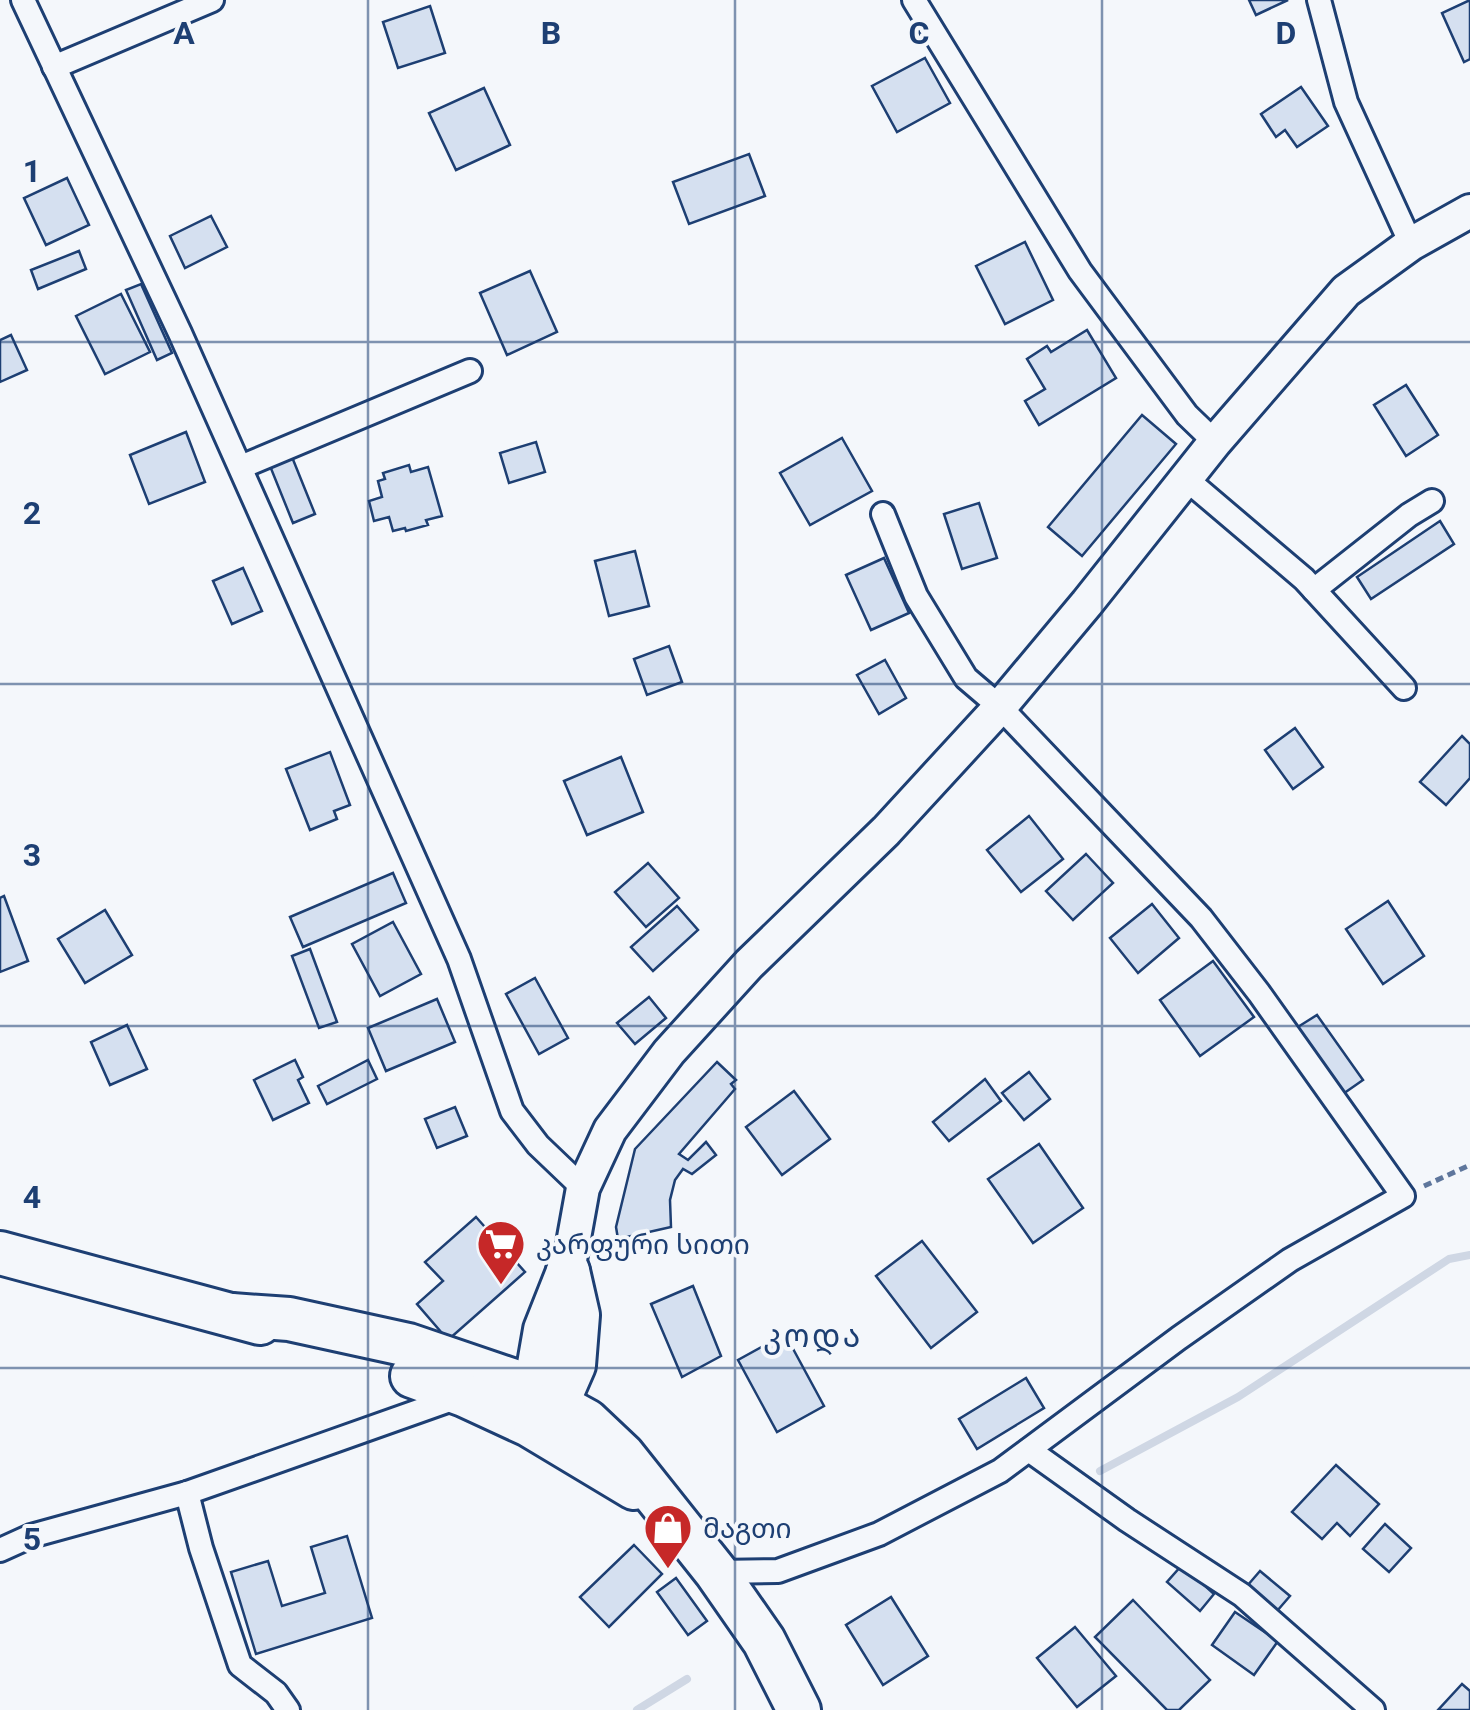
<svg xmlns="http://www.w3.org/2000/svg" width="1470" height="1710" font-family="Roboto,'Noto Sans Georgian',sans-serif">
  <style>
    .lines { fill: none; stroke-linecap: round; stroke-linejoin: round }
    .stream { stroke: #cfd7e4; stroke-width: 8 }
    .building { fill: #d5e0f0; stroke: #1d3f73; stroke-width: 2.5 }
    .street-casing { stroke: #1d3f73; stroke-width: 28 }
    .secondary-casing { stroke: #1d3f73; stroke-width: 38 }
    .highway-casing { stroke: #1d3f73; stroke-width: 48 }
    .path { stroke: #5e769c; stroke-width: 5; stroke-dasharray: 8 5; stroke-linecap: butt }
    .street { stroke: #f4f7fb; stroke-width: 22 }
    .secondary { stroke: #f4f7fb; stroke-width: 32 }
    .highway { stroke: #f4f7fb; stroke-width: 42 }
    .grid { fill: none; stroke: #1d3f73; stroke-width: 2.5; stroke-opacity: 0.55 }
    .labels { text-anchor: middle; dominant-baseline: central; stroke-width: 8; stroke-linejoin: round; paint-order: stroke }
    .poi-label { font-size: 28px; fill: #1d3f73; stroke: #f4f7fb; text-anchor: start }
    .quarter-label { font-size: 32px; letter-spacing: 2.5px; fill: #1d3f73; stroke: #f4f7fb }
    .grid-label { font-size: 32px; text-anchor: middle; font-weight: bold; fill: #1d3f73; stroke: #f4f7fb; stroke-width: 8; stroke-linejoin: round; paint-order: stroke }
  </style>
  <rect width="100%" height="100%" fill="#f4f7fb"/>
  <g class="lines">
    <!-- stream -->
    <g class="stream">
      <path d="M1100 1471 1238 1397 1449 1259 1470 1255"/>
      <path d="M637 1710 687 1679"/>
    </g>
  </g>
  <!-- building -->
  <g class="building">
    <path d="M1249 0H1288L1256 15Z"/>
    <path d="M1470 0V59L1464 62 1442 13Z"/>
    <path d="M430 6 445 53 398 68 383 22Z"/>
    <path d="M925 58 950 103 897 132 872 86Z"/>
    <path d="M1301 87 1328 126 1297 147 1285 130 1276 137 1261 114Z"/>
    <path d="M484 88 510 145 456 170 429 113Z"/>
    <path d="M749 154 765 196 689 224 673 182Z"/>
    <path d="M67 178 89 225 46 245 24 198Z"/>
    <path d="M211 216 227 247 185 268 170 236Z"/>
    <path d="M1025 242 1053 300 1005 324 976 266Z"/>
    <path d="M79 251 86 269 38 289 31 270Z"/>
    <path d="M530 271 557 332 507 355 480 293Z"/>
    <path d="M141 284 172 353 157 360 126 290Z"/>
    <path d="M121 294 150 352 105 374 76 316Z"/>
    <path d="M1087 330 1116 378 1039 425 1025 401 1045 389 1027 359 1047 346 1051 352Z"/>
    <path d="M11 335 27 370 0 382V340Z"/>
    <path d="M1406 385 1438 435 1406 456 1374 405Z"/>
    <path d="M1142 415 1176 444 1082 556 1048 527Z"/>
    <path d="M186 432 205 482 149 504 130 455Z"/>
    <path d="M842 438 872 491 810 525 780 473Z"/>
    <path d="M536 442 545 472 509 483 500 453Z"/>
    <path d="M292 457 315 514 293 523 270 466Z"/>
    <path d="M409 465 411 472 428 467 442 516 426 520 428 525 406 531 405 528 393 531 389 517 374 521 369 501 382 497 378 481 385 479 383 473Z"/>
    <path d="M979 503 997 558 962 569 944 514Z"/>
    <path d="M1440 521 1454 544 1371 599 1357 577Z"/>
    <path d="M635 551 649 606 609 616 595 561Z"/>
    <path d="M884 558 909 613 871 630 846 575Z"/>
    <path d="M243 568 262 611 232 624 213 581Z"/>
    <path d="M669 646 682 682 647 695 634 659Z"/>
    <path d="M885 660 906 698 879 714 857 675Z"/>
    <path d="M1295 728 1323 767 1293 789 1265 750Z"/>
    <path d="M1462 736 1470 744V778L1446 805 1420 782Z"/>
    <path d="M330 752 350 805 334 811 337 819 310 830 286 769Z"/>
    <path d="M621 757 643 812 587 835 564 781Z"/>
    <path d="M1029 816 1063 859 1021 892 987 850Z"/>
    <path d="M1086 854 1113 883 1073 920 1046 891Z"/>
    <path d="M648 863 679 898 646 927 615 892Z"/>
    <path d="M393 873 406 903 303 947 290 917Z"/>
    <path d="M4 896 28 961 0 972V898Z"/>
    <path d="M1388 901 1424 956 1383 984 1346 929Z"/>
    <path d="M1152 904 1179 938 1138 973 1110 938Z"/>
    <path d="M677 906 698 930 653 971 631 947Z"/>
    <path d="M105 910 132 955 85 983 58 939Z"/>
    <path d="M393 922 421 974 380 996 352 944Z"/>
    <path d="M310 949 337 1022 319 1028 292 956Z"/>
    <path d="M1213 961 1254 1017 1200 1056 1160 1000Z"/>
    <path d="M535 978 568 1038 539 1054 506 994Z"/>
    <path d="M649 997 666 1018 635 1044 617 1023Z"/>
    <path d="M437 999 455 1042 386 1071 368 1028Z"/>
    <path d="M1317 1015 1363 1080 1340 1096 1293 1030Z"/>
    <path d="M127 1025 147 1069 110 1085 91 1042Z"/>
    <path d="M295 1060 303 1077 298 1080 309 1103 273 1120 254 1080Z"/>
    <path d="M368 1060 377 1079 327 1104 318 1086Z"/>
    <path d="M717 1062 736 1080 731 1084 735 1089 679 1154 688 1160 706 1142 716 1155 692 1174 683 1169 675 1180 670 1200 671 1227 618 1239 616 1227 635 1149Z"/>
    <path d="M1029 1072 1050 1099 1024 1120 1002 1093Z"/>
    <path d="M985 1079 1001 1101 949 1141 933 1122Z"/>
    <path d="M794 1091 830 1139 782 1175 746 1127Z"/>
    <path d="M455 1107 467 1136 437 1148 425 1119Z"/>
    <path d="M1039 1144 1083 1208 1033 1243 988 1179Z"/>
    <path d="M476 1217 525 1272 448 1340 417 1304 443 1281 425 1262Z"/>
    <path d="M922 1241 977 1312 931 1348 876 1276Z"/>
    <path d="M693 1286 721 1356 682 1377 651 1304Z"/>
    <path d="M785 1334 824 1406 777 1432 738 1360Z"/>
    <path d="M1026 1378 1044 1408 977 1449 959 1419Z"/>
    <path d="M1336 1465 1379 1504 1350 1536 1337 1523 1322 1539 1292 1512Z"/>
    <path d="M1385 1524 1411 1548 1389 1572 1363 1549Z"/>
    <path d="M347 1536 372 1618 256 1654 231 1572 268 1561 282 1606 325 1593 311 1547Z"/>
    <path d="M634 1545 662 1574 609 1627 580 1597Z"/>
    <path d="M1182 1565 1214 1594 1200 1611 1167 1582Z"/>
    <path d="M1260 1571 1290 1596 1277 1611 1247 1586Z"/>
    <path d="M676 1578 707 1621 688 1635 657 1592Z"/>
    <path d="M891 1597 928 1656 883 1685 846 1625Z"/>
    <path d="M1133 1600 1210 1680 1179 1710H1167L1095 1637Z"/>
    <path d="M1235 1612 1278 1641 1254 1675 1212 1645Z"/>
    <path d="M1075 1627 1116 1676 1077 1707 1037 1658Z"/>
    <path d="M1462 1684 1470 1691V1710H1438Z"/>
  </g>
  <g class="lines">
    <!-- street casing -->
    <g class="street-casing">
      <g id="street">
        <path d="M23 0 180 333 459 959 512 1111 538 1145 583 1188"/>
        <path d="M914 0 1080 271 1187 415 1215 442"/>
        <path d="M1319 0 1346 102 1411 244"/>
        <path d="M54 67 212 0"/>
        <path d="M241 467 470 371"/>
        <path d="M1185 478 1304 579 1404 688"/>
        <path d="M1314 590 1409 515 1432 501"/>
        <path d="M1029 1450 1127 1520 1242 1595 1373 1710"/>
        <path d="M187 1493 201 1548 240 1665 276 1693 288 1710"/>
        <path d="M0 1550 31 1536 187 1493 461 1396"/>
        <path d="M716 1572 778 1571 879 1534 1000 1471 1179 1338 1290 1260 1403 1196 1259 993 1201 918 1000 707 966 678 916 596 883 514"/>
      </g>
    </g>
    <!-- secondary casing -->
    <g class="secondary-casing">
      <path id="secondary" d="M568 1271 583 1188 610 1130 669 1052 749 964 886 831 1000 707 1087 603 1215 442 1346 291 1411 244 1470 211"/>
    </g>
    <!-- highway casing -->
    <g class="highway-casing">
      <g id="highway">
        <path d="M0 1253 260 1323"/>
        <path d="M232 1315 289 1319 408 1345 514 1381 587 1421 623 1455 716 1572 764 1641 799 1710"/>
        <path d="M412 1376 464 1395 529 1425 634 1488"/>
        <path d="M530 1414 531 1390 537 1376 545 1330 568 1272"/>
        <path d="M534 1422 557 1404 574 1365 578 1315 568 1271"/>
      </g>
    </g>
    <!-- path -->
    <path class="path" d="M1424 1186 1470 1165"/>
    <!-- street -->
    <use href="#street" class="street"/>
    <!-- secondary -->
    <use href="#secondary" class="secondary"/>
    <!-- highway -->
    <use href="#highway" class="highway"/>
  </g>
  <!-- grid -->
  <path class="grid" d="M368 0V1710M735 0V1710M1102 0V1710M0 342H1470M0 684H1470M0 1026H1470M0 1368H1470"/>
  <!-- icons -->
  <defs>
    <g id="supermarket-pin" transform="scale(2.5)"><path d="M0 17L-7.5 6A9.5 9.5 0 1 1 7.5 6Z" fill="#c62828" stroke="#f4f7fb"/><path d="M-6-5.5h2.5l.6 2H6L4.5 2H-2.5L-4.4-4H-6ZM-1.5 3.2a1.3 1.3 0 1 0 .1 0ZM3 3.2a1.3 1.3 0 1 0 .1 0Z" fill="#fff"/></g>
    <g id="shop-pin" transform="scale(2.5)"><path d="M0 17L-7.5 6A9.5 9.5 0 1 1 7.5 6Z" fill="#c62828" stroke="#f4f7fb"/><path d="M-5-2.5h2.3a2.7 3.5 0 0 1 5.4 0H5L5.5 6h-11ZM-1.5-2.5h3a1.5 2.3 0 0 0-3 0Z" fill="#fff"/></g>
  </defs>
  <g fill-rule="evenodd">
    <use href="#supermarket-pin" x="501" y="1244"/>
    <use href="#shop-pin" x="668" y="1528"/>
  </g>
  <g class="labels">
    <!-- poi labels -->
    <g class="poi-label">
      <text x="536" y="1244">კარფური სითი</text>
      <text x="703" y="1528">მაგთი</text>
    </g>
    <!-- quarter labels -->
    <g class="quarter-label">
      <text x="813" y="1336">კოდა</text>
    </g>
  </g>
  <g class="grid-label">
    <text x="184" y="44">A</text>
    <text x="551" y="44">B</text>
    <text x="919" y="44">C</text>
    <text x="1286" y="44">D</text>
    <text x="32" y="182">1</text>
    <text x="32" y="524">2</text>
    <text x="32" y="866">3</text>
    <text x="32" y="1208">4</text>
    <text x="32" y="1550">5</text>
  </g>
</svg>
